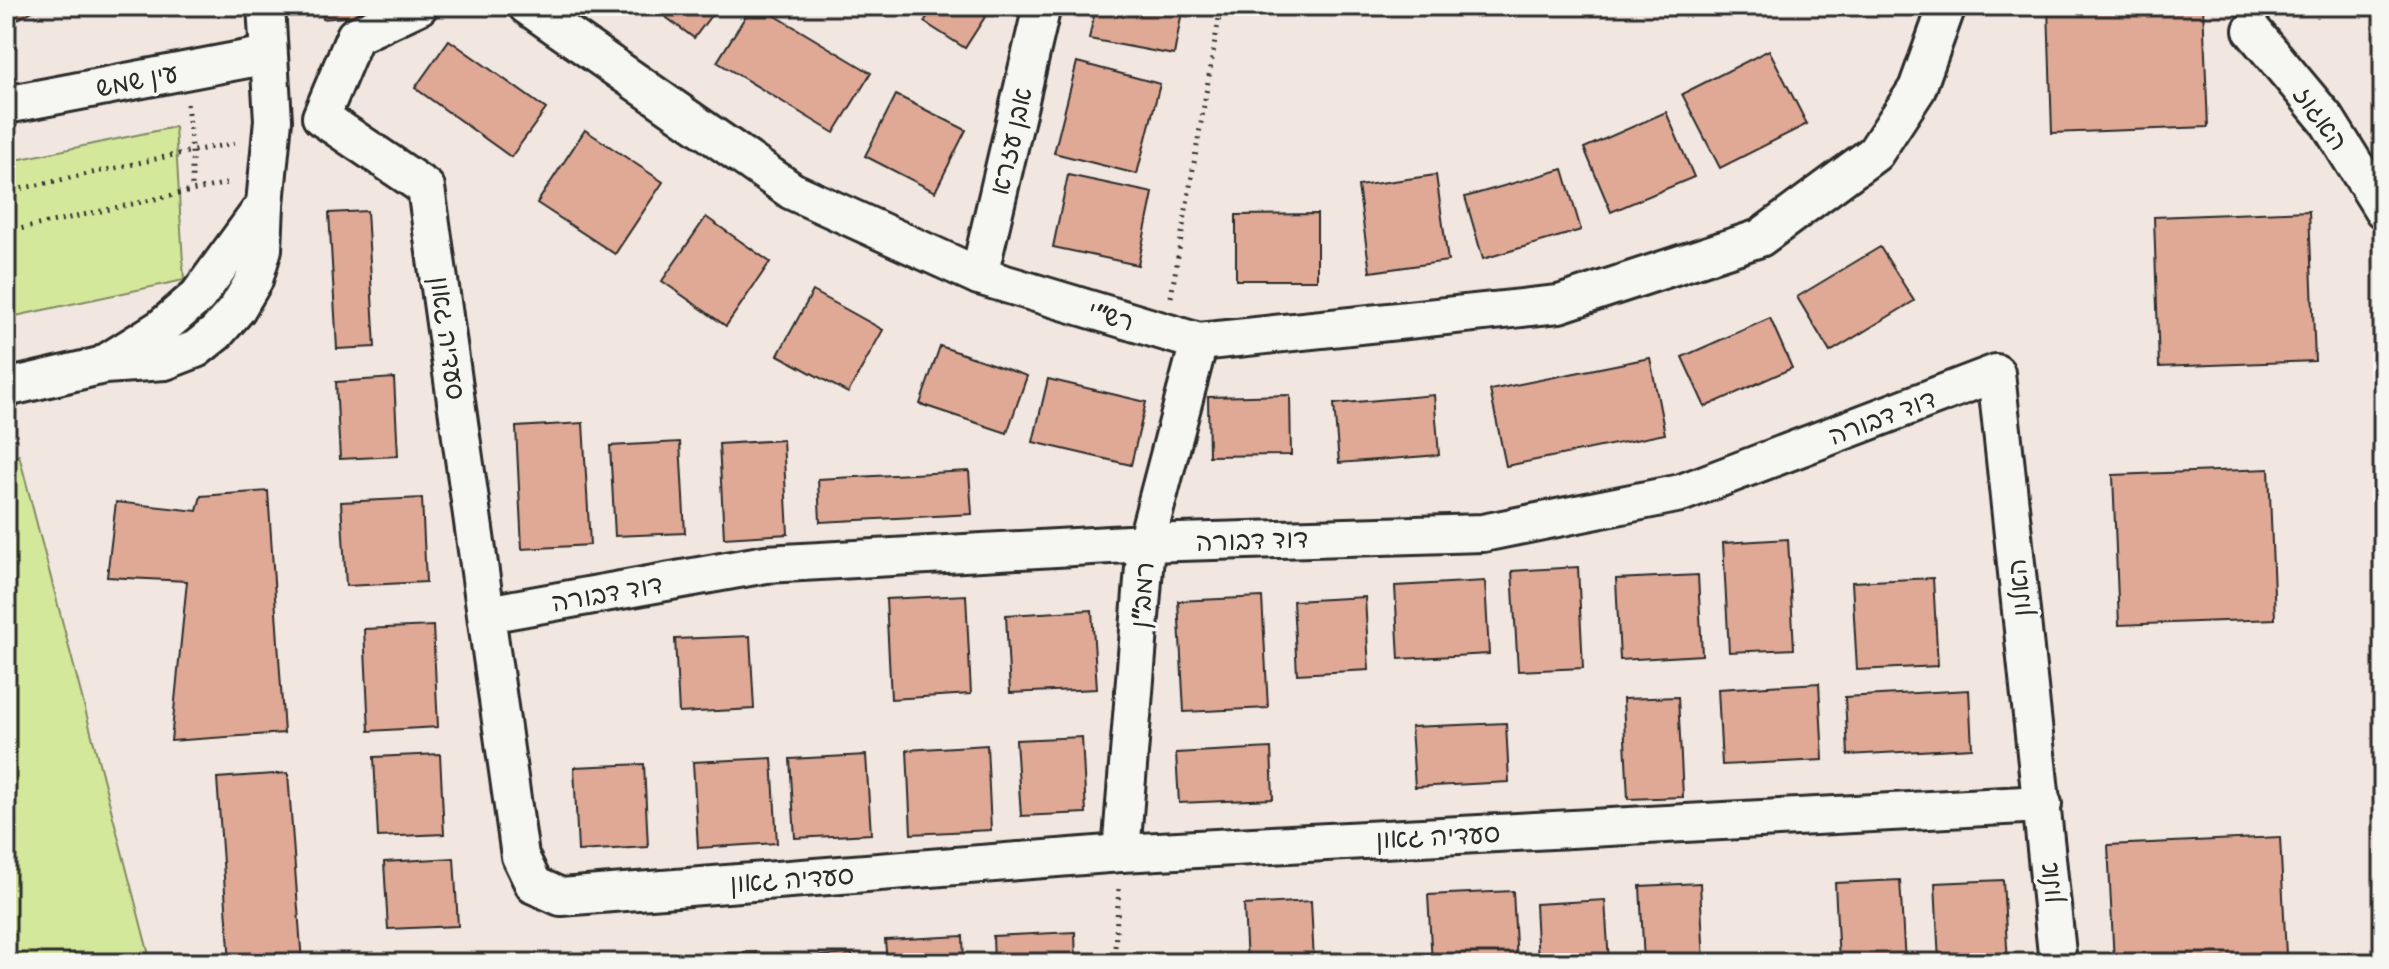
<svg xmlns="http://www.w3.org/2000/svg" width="2389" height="969" font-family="Sriracha,'Playpen Sans Hebrew',sans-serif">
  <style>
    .green { fill: #d4e89c; stroke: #808a64; stroke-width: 2 }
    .building { fill: #dfa996; stroke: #2b2b2b; stroke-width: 2 }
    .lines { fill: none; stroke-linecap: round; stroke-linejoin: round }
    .minor-casing { stroke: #2b2b2b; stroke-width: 42 }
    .path { stroke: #2b2b2b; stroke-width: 5; stroke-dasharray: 2 6; stroke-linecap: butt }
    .minor { stroke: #f6f6f2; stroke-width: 36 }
    .labels { text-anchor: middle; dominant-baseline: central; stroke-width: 7; stroke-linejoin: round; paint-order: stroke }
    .street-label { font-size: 26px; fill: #2b2b2b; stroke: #f6f6f2 }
  </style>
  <rect width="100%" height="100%" fill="#f1e7e0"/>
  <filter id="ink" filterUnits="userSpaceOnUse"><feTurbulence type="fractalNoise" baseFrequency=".0125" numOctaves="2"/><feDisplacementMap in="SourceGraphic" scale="16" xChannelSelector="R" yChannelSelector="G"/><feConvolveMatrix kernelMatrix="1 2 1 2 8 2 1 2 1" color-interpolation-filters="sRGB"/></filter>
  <g filter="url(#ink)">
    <!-- green -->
    <g class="green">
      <path d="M175 127 184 280 6 318V162Z"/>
      <path d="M19 455 151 963H6V460Z"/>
    </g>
    <!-- building -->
    <g class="building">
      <path d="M6 6H41L6 26Z"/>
      <path d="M322 6H366L367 15 323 19Z"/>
      <path d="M651 6H718L694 38Z"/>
      <path d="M752 6H759L871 73 834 133 717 62Z"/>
      <path d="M934 6H992L965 48 924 22Z"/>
      <path d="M1096 6H1183L1174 55 1089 39Z"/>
      <path d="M2048 6H2203L2208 127 2052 133Z"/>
      <path d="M449 40 546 109 511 157 415 88Z"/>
      <path d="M1769 50 1807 124 1720 168 1682 94Z"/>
      <path d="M1077 62 1160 84 1137 174 1054 153Z"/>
      <path d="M896 95 966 130 935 192 865 156Z"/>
      <path d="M1666 112 1694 177 1611 212 1584 148Z"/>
      <path d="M585 130 663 182 615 254 537 203Z"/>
      <path d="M1563 169 1581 230 1483 259 1465 197Z"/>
      <path d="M1068 175 1153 193 1138 265 1053 247Z"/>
      <path d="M1436 175 1448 261 1370 272 1358 186Z"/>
      <path d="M367 211 375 347 337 349 329 213Z"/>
      <path d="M2309 211 2315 361 2159 367 2154 217Z"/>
      <path d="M1317 214V280H1236V215Z"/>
      <path d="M706 217 770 262 726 326 662 281Z"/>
      <path d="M1880 247 1914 301 1830 352 1797 297Z"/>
      <path d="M813 291 883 330 848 393 778 355Z"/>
      <path d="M1770 318 1792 368 1705 407 1682 357Z"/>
      <path d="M940 346 1027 376 1007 433 920 404Z"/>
      <path d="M1650 358 1665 434 1506 466 1490 390Z"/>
      <path d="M394 378 398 456 340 459 336 382Z"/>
      <path d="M1048 379 1146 402 1131 465 1033 442Z"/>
      <path d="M1290 395 1291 455 1209 456 1208 397Z"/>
      <path d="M1434 395 1439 455 1339 463 1334 404Z"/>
      <path d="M583 423 590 545 522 549 516 427Z"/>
      <path d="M783 440 788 534 724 538 719 444Z"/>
      <path d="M680 442 685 533 615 536 610 446Z"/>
      <path d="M2269 469 2275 619 2119 625 2113 475Z"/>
      <path d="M969 471 972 514 820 522 818 479Z"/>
      <path d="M268 491 284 733 171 741 187 581 107 577 116 502 197 511 201 496Z"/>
      <path d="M422 498 426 582 346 586 341 502Z"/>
      <path d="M1788 539 1794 649 1729 652 1723 543Z"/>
      <path d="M1578 567 1583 668 1518 671 1512 571Z"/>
      <path d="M1698 575 1702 655 1620 660 1616 579Z"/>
      <path d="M1933 578 1938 666 1857 670 1852 582Z"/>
      <path d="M1485 581 1489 654 1399 659 1395 586Z"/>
      <path d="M966 595 971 694 891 699 886 599Z"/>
      <path d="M1262 597 1268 708 1184 712 1178 601Z"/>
      <path d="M1365 597 1369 670 1297 674 1293 601Z"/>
      <path d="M1092 610 1097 689 1010 693 1006 615Z"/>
      <path d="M433 626 438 727 369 731 364 629Z"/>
      <path d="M750 636 754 709 679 713 675 639Z"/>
      <path d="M1819 683 1823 760 1722 765 1718 689Z"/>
      <path d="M1969 690 1972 748 1848 755 1845 697Z"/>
      <path d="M1678 697 1683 797 1628 799 1623 699Z"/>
      <path d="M1506 723 1509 782 1415 787 1411 727Z"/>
      <path d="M1082 737 1086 813 1021 816 1016 740Z"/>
      <path d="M987 745 991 830 911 834 907 750Z"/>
      <path d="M1271 748 1273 799 1179 803 1176 753Z"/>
      <path d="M440 754 444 834 378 837 374 757Z"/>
      <path d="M866 755 871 834 795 838 790 759Z"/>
      <path d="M772 758 777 843 698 848 693 762Z"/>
      <path d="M644 764 648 847 578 851 574 767Z"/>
      <path d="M288 773 302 963H230L217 778Z"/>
      <path d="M2280 837 2286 955 2114 963 2108 845Z"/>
      <path d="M454 858 458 926 388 929 384 862Z"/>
      <path d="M1900 880 1905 963H1839L1835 883Z"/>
      <path d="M2003 880 2008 963H1939L1935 883Z"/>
      <path d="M1700 883 1704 963H1644L1640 886Z"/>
      <path d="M1513 891 1517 963H1432L1428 895Z"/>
      <path d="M1605 900 1609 963H1538L1535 904Z"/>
      <path d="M1311 901 1314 963H1247L1244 905Z"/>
      <path d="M1075 932 1076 963H994L993 936Z"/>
      <path d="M963 936 964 963H887L885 940Z"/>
      <path d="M756 952V963H685L684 956Z"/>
      <path d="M852 954 853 963H789V958Z"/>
    </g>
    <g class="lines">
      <!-- minor casing -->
      <g class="minor-casing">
        <g id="minor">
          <path d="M419 6 355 36 321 117 426 188 520 856 534 885 561 897 1121 853 2043 804"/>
          <path d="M527 6 792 191 979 276 1199 342 1559 304 1760 238 1875 153 1917 89 1947 6"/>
          <path d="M2252 30 2327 120 2383 210"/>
          <path d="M6 105 268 55"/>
          <path d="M979 276 1042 6"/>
          <path d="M107 362 161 328 198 296 265 204"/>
          <path d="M6 388 104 365 165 361 196 349 216 333 237 309 254 280 263 249 265 204 273 120 266 6"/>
          <path d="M487 614 766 564 1146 543 1483 533 1681 493 1996 373 2058 963"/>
          <path d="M1121 853 1146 543 1199 342"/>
        </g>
      </g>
      <!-- path -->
      <g class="path">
        <path d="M187 104 192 151V191"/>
        <path d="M6 192 192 151 236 143"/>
        <path d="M6 232 232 182"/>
        <path d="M1171 297 1221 6"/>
        <path d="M1114 963 1119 888"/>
      </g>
      <!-- minor -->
      <use href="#minor" class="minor"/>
    </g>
  </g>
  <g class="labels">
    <!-- street labels -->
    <g class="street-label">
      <text transform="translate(137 80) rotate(-11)">עין שמש</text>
      <text transform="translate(2321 118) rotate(54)">האגוז</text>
      <text transform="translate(1011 141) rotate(-77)">אבן עזרא</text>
      <text transform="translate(1111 316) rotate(17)">רש"י</text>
      <text transform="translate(448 338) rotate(82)">סעדיה גאון</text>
      <text transform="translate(1882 417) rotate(-21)">דוד דבורה</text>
      <text transform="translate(1252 540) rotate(-2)">דוד דבורה</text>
      <text transform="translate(2019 588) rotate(-96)">האלון</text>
      <text transform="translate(607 593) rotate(-10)">דוד דבורה</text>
      <text transform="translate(1142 595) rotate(-85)">רמב"ן</text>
      <text transform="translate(1438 836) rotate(-3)">סעדיה גאון</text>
      <text transform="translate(792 879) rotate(-4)">סעדיה גאון</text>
      <text transform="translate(2050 883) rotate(-95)">אלון</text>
    </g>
  </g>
  <!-- margin -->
  <rect width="2389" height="969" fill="none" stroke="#f6f6f2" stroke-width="32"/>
  <rect x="16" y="16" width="2357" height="937" fill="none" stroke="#2b2b2b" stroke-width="3" filter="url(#ink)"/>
</svg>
